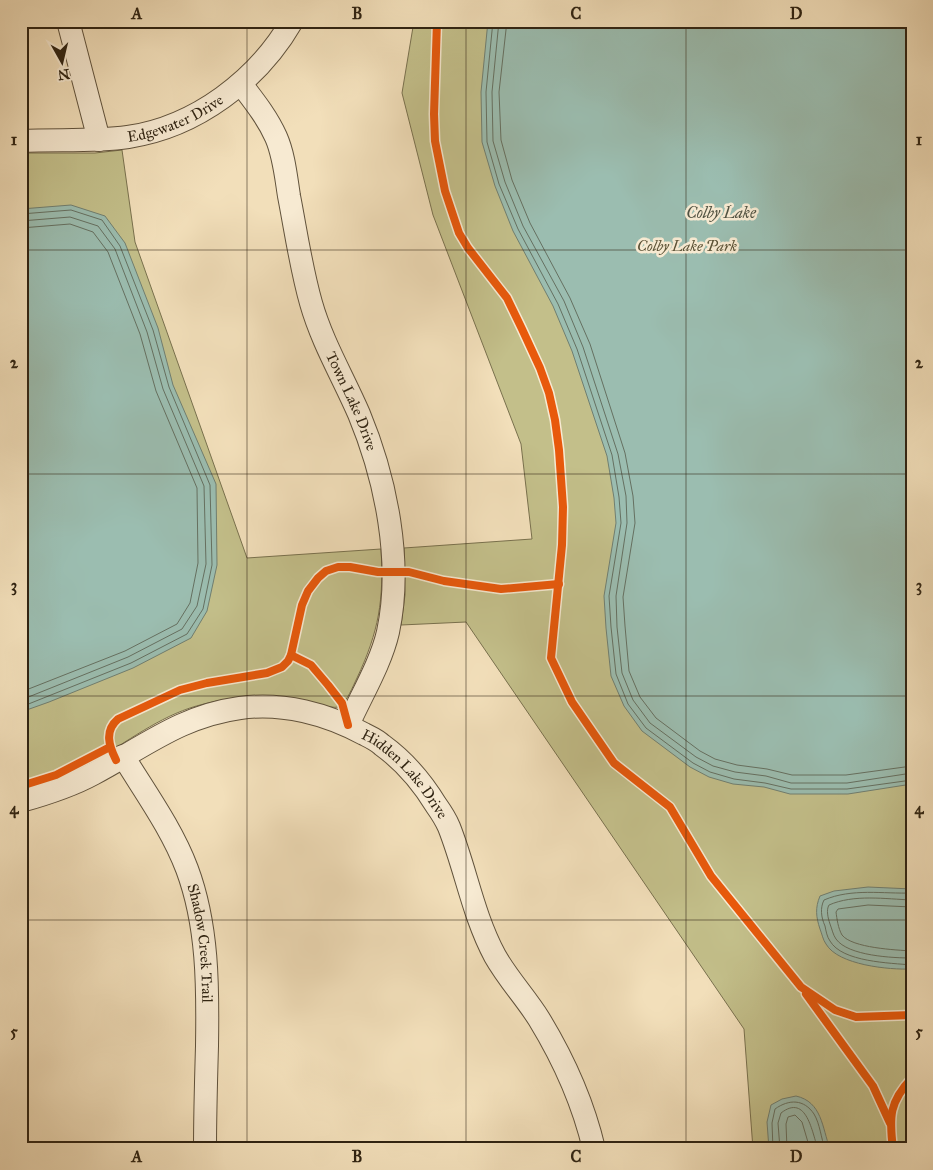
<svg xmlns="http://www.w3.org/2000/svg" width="933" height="1170" font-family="'IM FELL Great Primer',serif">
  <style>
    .green { fill: #c3bf8a; stroke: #79714e }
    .water { fill: #9bbdb0; stroke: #707f71 }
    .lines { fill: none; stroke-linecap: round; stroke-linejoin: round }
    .shore { stroke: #657061; stroke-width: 1 }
    .minor-casing { stroke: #60523c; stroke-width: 24 }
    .minor { stroke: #f7ead2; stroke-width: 22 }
    .cycleway-casing { stroke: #f7ead2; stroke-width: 11 }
    .cycleway { stroke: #e8590c; stroke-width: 8 }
    .grid { fill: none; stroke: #2f2312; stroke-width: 1; stroke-opacity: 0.55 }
    .labels { text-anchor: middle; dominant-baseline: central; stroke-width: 5; stroke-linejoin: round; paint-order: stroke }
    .street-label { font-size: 15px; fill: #2f2312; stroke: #f7ead2 }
    .park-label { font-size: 15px; font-style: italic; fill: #5b5236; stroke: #f7ead2 }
    .water-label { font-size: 16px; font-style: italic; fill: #4f5141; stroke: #f7ead2 }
    .neatline { fill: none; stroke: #2f2312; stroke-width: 2 }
    .grid-label { font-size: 16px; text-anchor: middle; font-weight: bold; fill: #2f2312 }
  </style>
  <rect width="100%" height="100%" fill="#f2dfba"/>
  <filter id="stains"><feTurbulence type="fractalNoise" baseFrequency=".004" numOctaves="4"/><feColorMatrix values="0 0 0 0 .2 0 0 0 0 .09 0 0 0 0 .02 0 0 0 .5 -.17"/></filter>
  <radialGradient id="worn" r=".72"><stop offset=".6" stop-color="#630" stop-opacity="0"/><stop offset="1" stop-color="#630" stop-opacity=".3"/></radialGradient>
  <!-- green -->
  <g class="green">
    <path d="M414 21H912V1149H753L744 1029 466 622 401 625 405 595 404 548 532 539 521 444 433 215 402 93Z"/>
    <path d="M122 150 135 242 247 558 381 549C384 600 379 631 357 678 352 688 348 700 339 707 329 709 310 701 299 699 268 694 234 696 204 704 165 713 133 738 99 758 74 772 48 781 21 789V153H95Z"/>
  </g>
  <!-- water -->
  <g class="water">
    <path d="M488 21H912V784L848 794H790L764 787 733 784 709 777 690 767 642 731 624 706 611 676 606 628 604 596 616 523 614 498 607 456 572 351 553 306 513 231 495 186 482 142 481 92Z"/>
    <path d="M71 205 105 216 125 243 158 328 173 385 216 484 217 565 207 611 191 638 133 668 49 702 21 712V209Z"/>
    <path d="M868 887 912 889V969C889 970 838 965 826 944 823 940 822 934 820 929 816 917 815 908 820 896L834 891Z"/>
    <path d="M796 1096C822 1102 822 1127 830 1149H769L767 1122 771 1105 782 1099Z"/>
  </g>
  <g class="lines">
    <!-- shore -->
    <g class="shore">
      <path d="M493 21 486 92 487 142 499 184 518 229 558 304 577 349 612 455 619 497 621 523 609 596 611 627 616 674 628 704 646 728 693 763 710 772 734 779 765 783 791 789H847L912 780"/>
      <path d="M499 21 492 92 493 141 505 182 523 226 564 301 583 347 618 454 626 496 627 523 616 596 617 627 622 673 633 700 650 723 696 757 713 766 735 772 766 776 791 783H847L912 773"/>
      <path d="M507 21 499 92 501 140 512 180 530 223 570 298 590 344 625 453 633 496 635 523 623 597 625 626 629 671 640 697 656 718 700 751 715 759 737 765 767 769 792 775H846L912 766"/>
      <path d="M21 214 71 210 102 220 120 246 153 330 169 387 210 485 212 565 203 609 187 634 131 663 21 707"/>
      <path d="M21 221 70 217 98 226 115 249 147 332 163 389 204 486 206 564 197 606 182 629 128 657 21 700"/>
      <path d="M21 228 70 224 93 232 108 252 140 334 156 391 197 488 198 563 190 603 177 624 125 651 21 692"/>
      <path d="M912 893C883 894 852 888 824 900 820 908 821 917 825 926 826 931 827 937 830 941 842 962 890 963 912 965"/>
      <path d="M912 900C885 899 854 894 829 905 826 910 828 918 830 924 832 929 833 935 836 939 848 956 893 958 912 958"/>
      <path d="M912 907 868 905 838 909 836 912C837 919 838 928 842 935 852 948 896 950 912 951"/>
      <path d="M773 1149 772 1123 775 1109C789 1099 804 1099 814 1114 820 1124 821 1138 825 1149"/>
      <path d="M780 1149 778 1123 781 1113C807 1093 812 1133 818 1149"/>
      <path d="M787 1149 786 1124 788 1117 795 1115 802 1122 810 1149"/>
    </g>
    <!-- minor casing -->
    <g class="minor-casing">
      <g id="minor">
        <path d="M68 21 99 140"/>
        <path id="s1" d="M241 84C254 101 267 117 276 137 284 155 286 177 289 196 296 232 301 268 311 303 322 342 343 377 359 414 386 479 403 562 388 632 381 663 361 696 348 725"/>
        <path id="s2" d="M21 141C57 139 93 142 128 137 196 127 258 80 292 21"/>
        <path id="s3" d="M123 756C145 792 172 829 187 869 208 925 208 987 207 1046 206 1080 205 1114 205 1149"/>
        <path id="s4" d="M21 801C46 794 71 786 93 774 144 747 181 716 240 708 283 702 327 714 364 734 370 737 377 740 382 745 404 761 422 782 436 805 441 812 446 820 449 827 466 870 473 915 495 956 508 979 526 998 539 1019 564 1060 583 1102 594 1149"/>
      </g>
    </g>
    <!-- minor -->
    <use href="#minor" class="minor"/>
    <!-- cycleway casing -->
    <g class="cycleway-casing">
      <g id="cycleway">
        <path d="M437 21 434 114 435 141 445 191 459 233 468 248 507 298 522 329 540 368 549 393 555 420 559 450 563 507 562 545 551 658 572 702 614 763 670 807 711 876 801 987 835 1010 856 1017 912 1015"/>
        <path d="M291 655 311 665 328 685 342 703 348 725"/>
        <path d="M116 760C109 746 104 731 118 719L180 690 207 683 267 673 282 667 288 661 291 655 302 605 308 591 318 578 326 571 338 567H350L378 572H409L444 581 501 589 559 584"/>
        <path d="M21 786 56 775 110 747"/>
        <path d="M806 994 873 1086 890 1123"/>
        <path d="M893 1149C889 1117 889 1102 912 1078"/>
      </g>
    </g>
    <!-- cycleway -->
    <use href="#cycleway" class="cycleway"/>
  </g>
  <!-- grid -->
  <path class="grid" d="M247 21V1149M466 21V1149M686 21V1149M21 250H912M21 474H912M21 696H912M21 920H912"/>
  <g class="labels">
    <!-- street labels -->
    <g class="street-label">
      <text stroke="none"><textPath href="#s2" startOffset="158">Edgewater Drive</textPath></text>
      <text stroke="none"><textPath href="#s1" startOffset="340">Town Lake Drive</textPath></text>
      <text stroke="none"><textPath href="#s4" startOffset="426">Hidden Lake Drive</textPath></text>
      <text stroke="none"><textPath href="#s3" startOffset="206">Shadow Creek Trail</textPath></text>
    </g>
    <!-- park labels -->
    <g class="park-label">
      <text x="687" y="246">Colby Lake Park</text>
    </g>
    <!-- water labels -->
    <g class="water-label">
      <text x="721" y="212">Colby Lake</text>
    </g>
  </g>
  <!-- margin -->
  <rect width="933" height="1170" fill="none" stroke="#f2dfba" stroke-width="55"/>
  <!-- north arrow -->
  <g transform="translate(62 62) rotate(172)" stroke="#f7ead2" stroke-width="4" paint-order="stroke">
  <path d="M0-4L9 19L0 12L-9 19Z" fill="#2f2312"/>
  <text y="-8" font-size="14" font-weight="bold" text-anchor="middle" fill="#2f2312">N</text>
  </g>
  <rect x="28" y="28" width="878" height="1114" class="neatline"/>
  <g class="grid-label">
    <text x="137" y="19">A</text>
    <text x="357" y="19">B</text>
    <text x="576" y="19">C</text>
    <text x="796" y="19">D</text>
    <text x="14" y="145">1</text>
    <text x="919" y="145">1</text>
    <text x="14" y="368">2</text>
    <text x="919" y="368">2</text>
    <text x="14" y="591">3</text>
    <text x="919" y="591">3</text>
    <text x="14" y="814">4</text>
    <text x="919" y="814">4</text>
    <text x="14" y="1037">5</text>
    <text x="919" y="1037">5</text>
    <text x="137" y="1162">A</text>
    <text x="357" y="1162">B</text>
    <text x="576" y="1162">C</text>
    <text x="796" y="1162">D</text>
  </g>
  <rect width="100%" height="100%" filter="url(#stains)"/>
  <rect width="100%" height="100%" fill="url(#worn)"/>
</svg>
